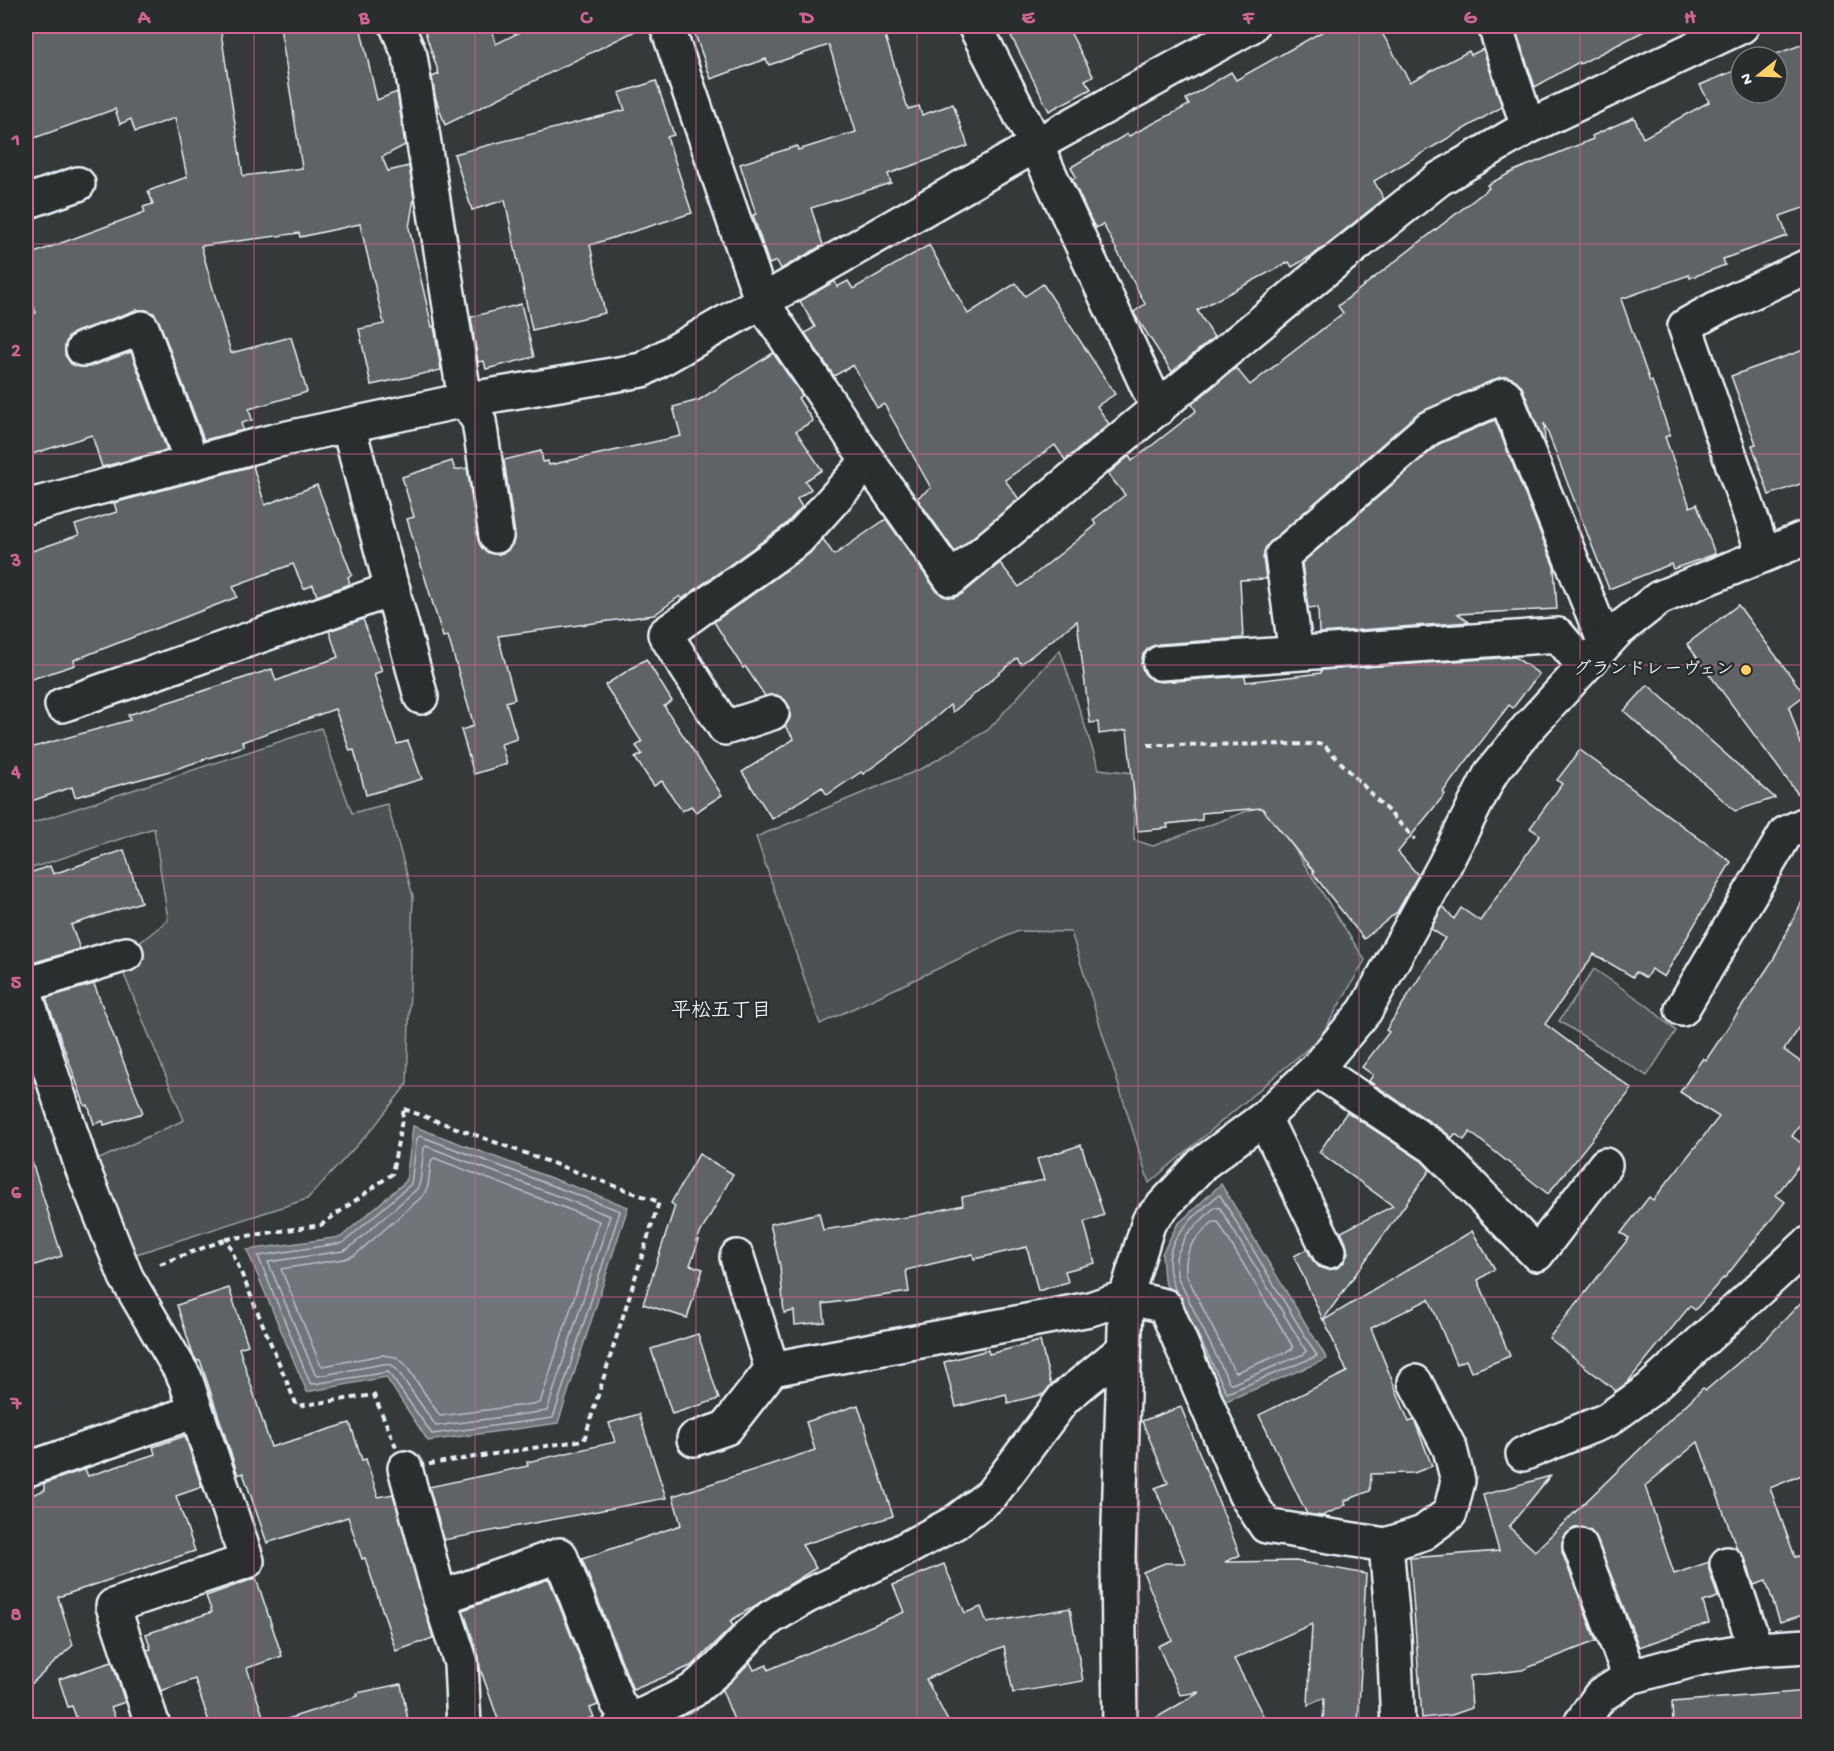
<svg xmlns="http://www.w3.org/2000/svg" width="1834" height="1751" font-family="'Gochi Hand','Klee One',sans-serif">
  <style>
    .green { fill: #4d5152; stroke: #9aa1a5; stroke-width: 1.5 }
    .water { fill: #707579; stroke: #a0a7ac; stroke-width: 1.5 }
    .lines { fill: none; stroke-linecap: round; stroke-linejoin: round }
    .shore { stroke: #b8bfc5; stroke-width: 1.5 }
    .building { fill: #5f6365; stroke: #e8f1f8; stroke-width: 1.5 }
    .minor-casing { stroke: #e8f1f8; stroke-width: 38 }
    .path { stroke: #e8f1f8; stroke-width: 4; stroke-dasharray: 6 4.5; stroke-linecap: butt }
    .minor { stroke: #2a2d2e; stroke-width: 33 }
    .grid { fill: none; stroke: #cf6492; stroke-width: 1.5; stroke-opacity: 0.55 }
    .poi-dot { fill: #ffd166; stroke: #2a2d2e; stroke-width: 2 }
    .labels { text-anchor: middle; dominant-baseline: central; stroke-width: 5; stroke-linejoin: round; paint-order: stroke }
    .poi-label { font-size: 18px; font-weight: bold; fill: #e8f1f8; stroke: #2a2d2e; text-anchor: end }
    .neighbourhood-label { font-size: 20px; font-weight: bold; fill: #e8f1f8; stroke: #2a2d2e }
    .neatline { fill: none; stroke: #cf6492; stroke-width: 2 }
    .grid-label { font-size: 20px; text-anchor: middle; font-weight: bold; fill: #cf6492 }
  </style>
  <rect width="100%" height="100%" fill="#35393a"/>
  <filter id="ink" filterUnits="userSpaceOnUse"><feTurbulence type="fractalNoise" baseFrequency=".0167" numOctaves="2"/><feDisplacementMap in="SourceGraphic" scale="12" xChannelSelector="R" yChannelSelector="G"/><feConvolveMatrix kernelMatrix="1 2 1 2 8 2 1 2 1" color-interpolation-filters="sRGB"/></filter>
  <g filter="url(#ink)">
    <!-- green -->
    <g class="green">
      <path d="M1060 650 1099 769 1133 773 1134 840 1153 846 1266 804 1365 960 1320 1038 1149 1183 1071 932 1018 931 820 1024 756 837 923 768 988 730Z"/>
      <path d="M321 728 352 813 387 804 413 896 407 1084 373 1128 307 1199 118 1260 82 1167 184 1120 118 960 168 920 154 828 26 870V825Z"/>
      <path d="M1594 969 1647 1005 1676 1031 1647 1076 1559 1021Z"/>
    </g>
    <!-- water -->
    <g class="water">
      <path d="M413 1126 628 1207 558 1423 428 1441 386 1377 307 1392 247 1250 341 1237 406 1181Z"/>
      <path d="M1221 1184 1327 1359 1224 1402 1164 1280 1162 1254 1177 1225Z"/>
    </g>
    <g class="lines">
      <!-- shore -->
      <g class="shore">
        <path d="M420 1136 620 1211 553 1418 432 1434 388 1372 313 1384 310 1383 258 1256 343 1243 411 1184 417 1138Z"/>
        <path d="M426 1146 610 1216 547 1411 436 1426 397 1370 392 1365 383 1364 318 1376 315 1374 268 1262 343 1251 349 1248 417 1189 420 1182 424 1148Z"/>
        <path d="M434 1158 599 1221 540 1403 440 1416 405 1364 396 1357 382 1355 323 1366 320 1364 281 1269 344 1259 355 1255 423 1196 428 1186 431 1161Z"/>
        <path d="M1215 1207 1220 1208 1306 1351 1304 1354 1232 1384 1229 1382 1177 1276 1176 1257 1187 1234Z"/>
        <path d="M1213 1222H1218L1293 1347 1291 1350 1237 1372 1234 1371 1186 1274C1184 1247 1195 1239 1213 1222Z"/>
        <path d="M1177 1293C1154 1246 1184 1226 1217 1196L1220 1195 1317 1356 1227 1393 1191 1321"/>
      </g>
    </g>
    <!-- building -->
    <g class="building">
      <path d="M26 26H220L243 176 302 168 280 26H360L377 100 397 92 405 145 382 157 388 171 409 166 414 198 409 228 432 327 434 326 441 370 371 385 359 329 384 324 360 224 300 237 299 233 201 246 231 353 291 337 307 392 249 409 252 420 241 423 243 430 204 440 159 321 154 313 146 310H136L76 332 68 337 65 346V355L71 364 80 367H89L131 352 167 450 102 467 92 435 26 456V316L36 313 26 283V256L145 212 143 207 153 204 148 191 187 177 175 118 135 132 131 119 120 124 115 109 26 141Z"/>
      <path d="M423 26H490L496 44 532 26H645L445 125 435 96 432 77 439 74Z"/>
      <path d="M692 26H882L908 109 919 106 922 115 953 104 968 146 888 174 891 183 811 208 823 245 781 269 777 261 769 264 753 215 756 214 740 164 797 146 798 150 856 132 829 45 769 65 766 59 711 79Z"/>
      <path d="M1006 26H1067L1093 76 1085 80 1091 89 1049 111Z"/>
      <path d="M1332 26H1378L1410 82 1469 51 1471 55 1483 49 1502 107 1374 181 1384 199 1313 255 1292 267 1289 262 1197 310 1214 337 1172 372 1135 315 1134 312 1145 304 1103 224 1096 228 1093 224 1072 179 1076 177 1071 167 1127 134 1129 136 1189 105 1186 99 1231 72 1236 80Z"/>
      <path d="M1528 26H1654L1580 64 1579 62 1535 87 1516 31Z"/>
      <path d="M1809 42V206L1780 216 1787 236 1723 259 1725 265 1690 278 1689 275 1621 299 1650 382 1652 381 1670 435 1665 437 1690 507 1697 504 1715 554 1673 569 1671 564 1609 589 1544 423 1545 445 1522 387 1516 380 1507 376 1498 378 1417 414 1270 542 1265 549 1263 558 1266 579 1240 580 1243 638 1159 644 1150 647 1143 654 1141 664 1144 673 1151 680 1161 682 1245 676 1246 682 1321 673V670L1515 657 1539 674 1513 708 1509 705 1443 792 1445 794 1398 852 1418 875 1397 912 1364 939 1330 896 1313 873 1314 872 1262 808 1202 813V820L1167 824 1168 828 1138 831 1127 730 1099 734 1098 722 1090 723 1077 621 1021 664 1017 658 953 712 950 705 906 743 863 774 861 772 827 795 822 787 772 819 742 772 794 739 785 726 790 718V708L785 700 777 695 765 696 745 666 743 668 714 622 809 554 823 539 834 555 886 519 936 590 943 596 953 598 962 594 1000 563 1019 587 1096 525 1093 520 1125 495 1108 474 1129 456 1132 461 1196 411 1192 404 1236 368 1250 385 1343 313 1338 306 1489 188 1487 185 1516 170 1593 139 1592 136 1634 117 1643 138 1709 102 1700 85 1741 68V93H1777V57H1768Z"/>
      <path d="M656 81 674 135 667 137 692 213 590 245 605 313 532 330 505 200 472 210 454 154 625 110 619 93Z"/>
      <path d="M929 245 968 314 1016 283 1025 296 1043 284 1115 394 1097 406 1109 424 1065 460 1055 445 1005 480 1019 499 955 552 917 498 931 488 884 404 877 408 853 365 834 376 805 333 815 327 800 301 835 281 837 287 848 281 853 289Z"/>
      <path d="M521 304 534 357 486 369 484 361 478 362 471 317Z"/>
      <path d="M1809 348V481L1769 495 1752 445 1756 444 1731 376Z"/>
      <path d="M773 353 802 395 798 398 813 421 796 431 822 470 805 481 811 489 797 499 802 507 785 525 682 599 680 596 654 615 498 636 515 699 506 702 517 739 501 744 507 764 474 774 461 730 474 726 448 636 443 637 407 519 414 517 402 477 452 461 455 470 467 468 478 539 482 548 489 553 499 554 507 551 513 543 515 534 504 460 541 451 543 462 548 461 549 465 681 436 673 407 699 400Z"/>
      <path d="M1495 420 1554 567 1557 609 1458 614 1469 622 1319 633 1318 607 1308 608 1302 563 1439 444Z"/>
      <path d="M253 466 265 505 317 485 352 575 348 577 350 584 317 596 313 585 304 589 293 564 233 586 237 597 74 660 75 665 26 681V553L79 535 75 525 117 512 114 503Z"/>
      <path d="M1738 605 1805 695 1789 707 1809 768V804L1806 805 1687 644Z"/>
      <path d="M363 619 382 671 374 674 397 744 408 741 422 779 366 795 354 750 350 751 335 709 242 742 244 746 170 771 75 797 72 787 26 803V749L130 720 128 715 272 669 276 681 338 657 329 631Z"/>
      <path d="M646 659 672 701 664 706 722 795 696 812 691 806 682 811 662 781 654 786 635 758 642 754 636 746 642 742 605 685Z"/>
      <path d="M1648 685 1775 798 1735 811 1624 711Z"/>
      <path d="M1580 750 1731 862 1664 977 1651 969 1646 978 1636 972 1633 977 1594 954 1545 1024 1632 1089 1548 1194 1470 1132 1464 1140 1455 1134 1452 1138 1444 1131 1369 1081 1373 1075 1362 1067 1389 1032 1386 1030 1445 938 1431 929 1443 906 1454 919 1461 908 1480 921 1540 835 1530 828 1562 784 1557 780Z"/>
      <path d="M124 850 141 902 71 925 80 949 32 963 26 945V874L50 866 53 874Z"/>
      <path d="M1809 887V1014L1784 1050 1809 1068V1112L1792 1136 1809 1149V1153L1776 1195 1785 1202 1724 1279 1723 1278 1695 1310 1690 1306 1627 1383 1616 1391 1549 1338 1629 1238 1621 1233 1649 1197 1653 1200 1719 1117 1680 1092 1703 1058 1706 1060 1773 960Z"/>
      <path d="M94 984 143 1113 104 1125 103 1121 94 1124 88 1105 85 1106 46 998Z"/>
      <path d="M1347 1112 1422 1161 1430 1170 1323 1320 1294 1256 1307 1249 1312 1259 1319 1267 1328 1270 1337 1268 1344 1262 1348 1253 1346 1243 1341 1232 1393 1206 1319 1152Z"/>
      <path d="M1081 1145 1104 1215 1084 1222 1095 1263 1065 1271 1068 1282 1038 1291 1027 1247 974 1259 973 1254 906 1270 909 1292 823 1304 825 1322 795 1325 794 1311 784 1313 780 1266 770 1224 819 1213 823 1230 914 1216 963 1205 962 1197 1044 1180 1037 1159Z"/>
      <path d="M699 1154 733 1174 696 1241 699 1240 690 1265 703 1269 687 1318 643 1304 675 1206 671 1203Z"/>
      <path d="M32 1162 62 1256 26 1268V1163Z"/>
      <path d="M1472 1231 1495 1269 1478 1280 1510 1356 1471 1372 1466 1360 1456 1364 1429 1299 1371 1328 1409 1422 1414 1420 1415 1422 1432 1466 1414 1473 1371 1474 1370 1491 1344 1501 1346 1505 1322 1516 1307 1514 1259 1415 1347 1372 1324 1320Z"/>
      <path d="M229 1288 248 1345 239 1348 271 1447 350 1423 362 1460 366 1459 378 1497 393 1494 433 1638 396 1651 365 1558 362 1559 348 1517 267 1543 243 1473 238 1475 200 1360 197 1361 193 1355 177 1305Z"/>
      <path d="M1809 1294V1472L1770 1488 1795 1557 1803 1555 1809 1572V1613L1780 1622 1766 1581 1754 1585 1745 1558 1737 1549 1698 1442 1645 1486 1674 1574 1709 1562V1570L1718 1597 1703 1602 1709 1623 1639 1647 1597 1539 1591 1531 1582 1527 1574 1528 1565 1535 1562 1542V1552L1596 1641 1522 1670 1470 1676 1472 1708 1452 1715 1422 1718 1410 1558 1499 1551 1483 1495 1550 1476 1509 1527 1535 1551 1703 1388 1706 1390 1766 1339Z"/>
      <path d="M698 1334 719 1399 672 1414 651 1349Z"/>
      <path d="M1040 1341 1051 1385 1044 1394 1008 1403 1006 1394 956 1407 944 1362 988 1350 989 1354Z"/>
      <path d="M858 1405 893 1516 802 1545 816 1568 730 1621 733 1626 693 1665 633 1690 582 1559 681 1525 673 1496 815 1450 806 1422Z"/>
      <path d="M1181 1407 1240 1555 1225 1562 1296 1561 1366 1574 1358 1725H1323L1324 1698 1308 1705 1312 1624 1234 1659 1268 1725H1144L1200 1692 1180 1695 1158 1646 1172 1640 1143 1572 1165 1563H1186L1155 1488 1168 1483 1142 1421Z"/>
      <path d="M639 1414 666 1498 444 1540 429 1487 528 1466 527 1462 615 1442 609 1423Z"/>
      <path d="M185 1436 202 1487 176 1496 195 1551 58 1597 73 1645 26 1689V1497L45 1490 43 1484 85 1469 88 1476 155 1454 153 1447Z"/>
      <path d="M944 1564 965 1613 981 1607 987 1623 1070 1608 1083 1681 1013 1693 1004 1646 926 1679 950 1725H736L722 1690 750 1662 754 1670 767 1665 768 1670 904 1612 893 1585Z"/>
      <path d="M256 1578 282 1656 247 1668 266 1725H210L195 1679 161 1691 147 1650 151 1649 146 1634 212 1612 206 1596Z"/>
      <path d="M549 1579 598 1705 590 1708 594 1717 570 1725H500L480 1668 479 1657 463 1610Z"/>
      <path d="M112 1662 125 1702 111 1707 118 1725H79L72 1706 68 1707 59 1679Z"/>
      <path d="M401 1684 408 1720 378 1725H288L287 1719 358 1696 357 1693Z"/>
      <path d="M1809 1691V1725H1673L1672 1702Z"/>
    </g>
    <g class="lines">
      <!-- minor casing -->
      <g class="minor-casing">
        <g id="minor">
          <path d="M397 26 410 56 465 400 479 421 496 536"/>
          <path d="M667 26 762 302 868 461 951 579 1322 272 1439 179 1528 127 1742 26"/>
          <path d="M975 26 1036 145 1158 409"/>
          <path d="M1495 26 1528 127"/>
          <path d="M26 202 78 184"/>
          <path d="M83 349 142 328 192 463"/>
          <path d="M348 425 421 697"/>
          <path d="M26 507 274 441 465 400 642 370 1036 145 1251 26"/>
          <path d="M1764 555 1685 326 1715 309 1808 266"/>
          <path d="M1296 653 1282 556 1429 428 1505 395 1605 643"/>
          <path d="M1160 663 1558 635 1584 666"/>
          <path d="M62 705 393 589"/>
          <path d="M772 713 725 728 665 634 798 539 868 461"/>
          <path d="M26 985 126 954"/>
          <path d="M26 996 82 1167 126 1277 185 1378 247 1561 113 1606 153 1726"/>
          <path d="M1682 1009 1786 833 1808 823"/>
          <path d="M1316 1069 1434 1147 1537 1254 1605 1165"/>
          <path d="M1264 1118 1329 1251"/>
          <path d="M737 1257 772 1369"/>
          <path d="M694 1439 726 1428 772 1369 1090 1309 1126 1297 1165 1306 1245 1494 1266 1526 1386 1545 1394 1636 1398 1726"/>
          <path d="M1523 1454 1607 1420 1649 1390 1808 1244"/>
          <path d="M405 1468 440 1598 461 1663 464 1726"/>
          <path d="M28 1469 196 1411"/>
          <path d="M1386 1545 1423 1533 1450 1513 1458 1481 1450 1449 1415 1382"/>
          <path d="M1580 1546 1630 1677"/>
          <path d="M1727 1564 1756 1649"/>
          <path d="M440 1598 560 1555 617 1702 630 1721"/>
          <path d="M620 1726 692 1691 719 1668 750 1635 771 1617 807 1596 896 1554 954 1523 991 1495 1064 1398 1124 1349"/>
          <path d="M1120 1726 1118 1556 1126 1297 1149 1221 1202 1164 1264 1118 1316 1069 1365 1011 1443 868 1491 773 1527 729 1617 631 1659 598 1808 537"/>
          <path d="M1579 1726 1600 1696 1630 1677 1701 1658 1756 1649 1808 1646"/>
        </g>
      </g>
      <!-- path -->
      <g class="path">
        <path d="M1148 745 1323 744 1415 839"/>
        <path d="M404 1109 659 1202 584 1440 405 1468 374 1395 297 1406 227 1239 321 1225 392 1174Z"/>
        <path d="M160 1264 227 1239"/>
      </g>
      <!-- minor -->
      <use href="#minor" class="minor"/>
    </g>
  </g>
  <!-- grid -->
  <path class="grid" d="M254 26V1726M475 26V1726M696 26V1726M917 26V1726M1138 26V1726M1359 26V1726M1580 26V1726M26 244H1808M26 454H1808M26 665H1808M26 876H1808M26 1086H1808M26 1297H1808M26 1507H1808"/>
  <!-- markers -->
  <circle class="poi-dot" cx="1746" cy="670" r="6"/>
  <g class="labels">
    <!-- poi labels -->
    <g class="poi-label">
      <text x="1734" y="670">グランドレーヴェン</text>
    </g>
    <!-- neighbourhood labels -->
    <g class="neighbourhood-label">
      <text x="721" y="1012">平松五丁目</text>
    </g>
  </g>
  <!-- margin -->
  <rect width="1834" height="1751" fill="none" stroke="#2a2d2e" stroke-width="66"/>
  <!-- north arrow -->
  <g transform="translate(1759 75) rotate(252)"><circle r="28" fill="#2a2d2e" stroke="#767b7f" stroke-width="1.5"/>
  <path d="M0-4.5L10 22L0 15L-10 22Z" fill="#ffd166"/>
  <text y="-9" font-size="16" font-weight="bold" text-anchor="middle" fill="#e8f1f8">N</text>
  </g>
  <rect x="33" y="33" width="1768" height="1685" class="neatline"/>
  <g class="grid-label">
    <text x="144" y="23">A</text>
    <text x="364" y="23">B</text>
    <text x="586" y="23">C</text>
    <text x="807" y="23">D</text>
    <text x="1028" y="23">E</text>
    <text x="1248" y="23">F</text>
    <text x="1470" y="23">G</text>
    <text x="1690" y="23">H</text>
    <text x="16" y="145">1</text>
    <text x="16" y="356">2</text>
    <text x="16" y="566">3</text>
    <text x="16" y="777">4</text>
    <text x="16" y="988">5</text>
    <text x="16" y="1198">6</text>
    <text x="16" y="1409">7</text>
    <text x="16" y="1620">8</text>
  </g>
</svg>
